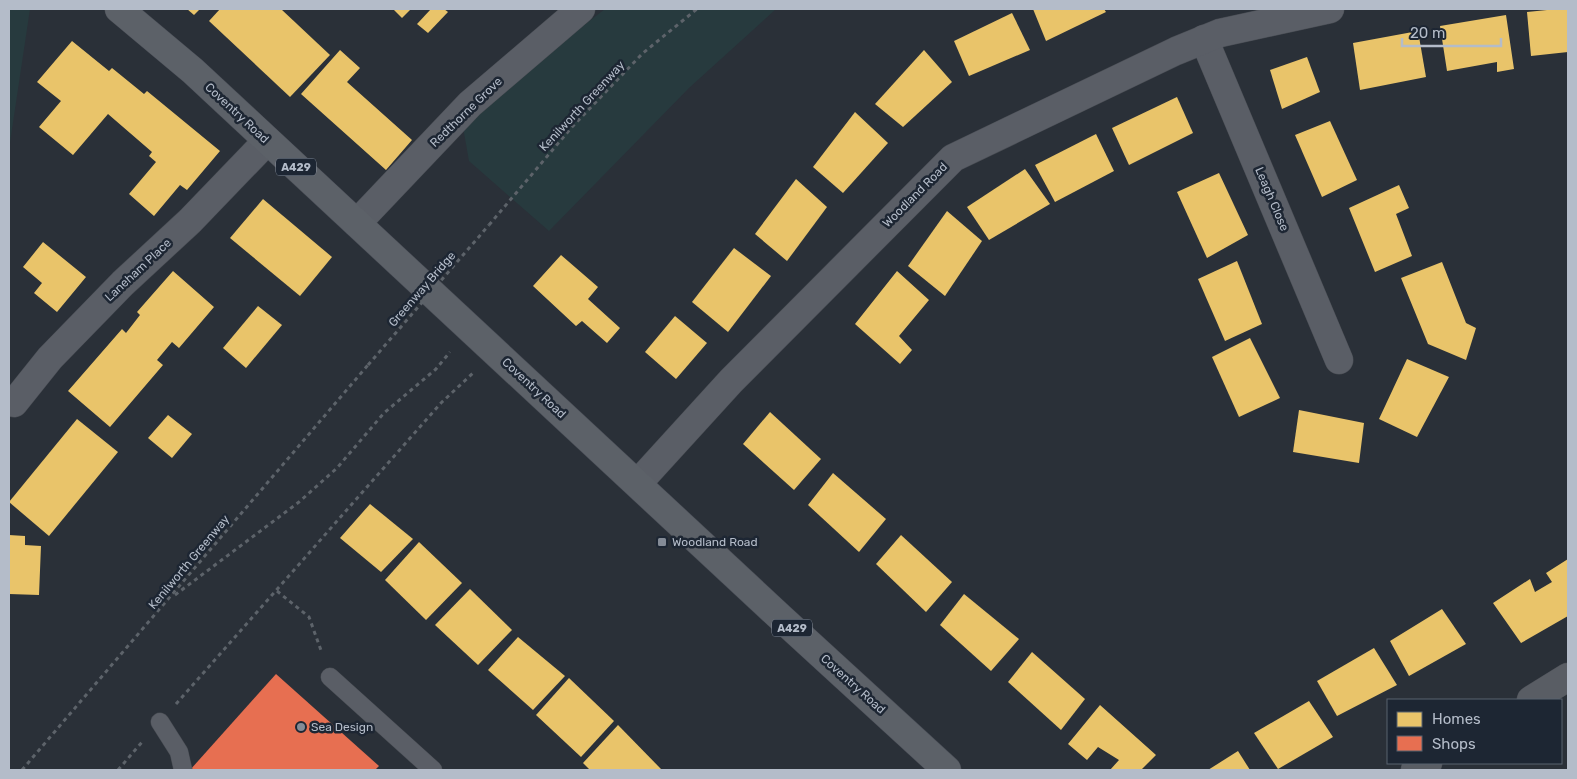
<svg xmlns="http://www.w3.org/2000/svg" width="1577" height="779" font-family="Rubik,sans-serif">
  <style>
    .green { fill: #273a3e }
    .homes { fill: #e9c46a }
    .shops { fill: #e76f51 }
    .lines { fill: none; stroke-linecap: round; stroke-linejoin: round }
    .lane-casing { stroke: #484c53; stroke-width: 19 }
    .street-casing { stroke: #484c53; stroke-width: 29 }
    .secondary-casing { stroke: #484c53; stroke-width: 29 }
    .primary-casing { stroke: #484c55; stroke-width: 29 }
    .path { stroke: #5d636a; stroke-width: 3; stroke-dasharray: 4 4; stroke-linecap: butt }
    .lane { stroke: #5a5e66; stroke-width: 18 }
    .street { stroke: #5a5e66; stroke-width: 28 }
    .secondary { stroke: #595d64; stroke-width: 28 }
    .primary { stroke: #5c6168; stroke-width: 28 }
    .path-bridge { stroke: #5d636a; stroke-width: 3; stroke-dasharray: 4 4; stroke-linecap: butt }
    .poi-dot { fill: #848b96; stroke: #1d2633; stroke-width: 2 }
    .labels { text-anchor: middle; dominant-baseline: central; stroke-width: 5; stroke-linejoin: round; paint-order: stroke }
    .shield { fill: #1d2633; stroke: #878f9c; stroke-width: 1 }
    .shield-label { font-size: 11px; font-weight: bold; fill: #b4bcc9 }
    .street-label { font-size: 12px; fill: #b4bcc9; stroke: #1d2633 }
    .poi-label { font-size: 12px; fill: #b4bcc9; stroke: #1d2633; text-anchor: start }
  </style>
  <rect width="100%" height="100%" fill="#2a3038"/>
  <!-- green -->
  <g class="green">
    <path d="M9 9H30L9 149Z"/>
    <path d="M605 9H776L689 88 549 231 469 161 463 127 566 39Z"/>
  </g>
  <!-- homes -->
  <g class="homes">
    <path d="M187 9H200L194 15Z"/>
    <path d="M220 9H281L330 55 290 97 209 21Z"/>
    <path d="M393 9H411L402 18Z"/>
    <path d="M431 9H444L448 12 428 33 417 24Z"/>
    <path d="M1033 9H1104L1106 12 1046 41Z"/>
    <path d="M1557 9H1568V52L1531 56 1527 12Z"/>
    <path d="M1012 13 1030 50 969 76 954 41Z"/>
    <path d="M1506 15 1514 69 1497 72V62L1447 71 1440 26Z"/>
    <path d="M1418 31 1426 77 1360 90 1353 43Z"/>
    <path d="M72 41 109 71 112 68 144 94 147 91 220 151 187 190 180 185 154 216 129 194 156 162 149 156 152 152 108 114 73 155 39 127 61 101 37 82Z"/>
    <path d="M340 50 360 68 347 82 412 140 386 170 301 94Z"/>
    <path d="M924 50 952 82 903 127 875 104Z"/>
    <path d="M1307 57 1320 92 1282 109 1270 70Z"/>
    <path d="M1177 97 1193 133 1129 165 1112 128Z"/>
    <path d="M855 112 888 143 843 193 813 167Z"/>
    <path d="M1330 121 1357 180 1322 197 1295 135Z"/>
    <path d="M1096 134 1114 171 1055 202 1035 165Z"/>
    <path d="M1025 169 1050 204 989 240 967 207Z"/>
    <path d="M1219 173 1248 235 1207 258 1177 192Z"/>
    <path d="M796 179 827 207 787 261 755 234Z"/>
    <path d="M1399 185 1409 208 1396 214 1412 256 1375 272 1349 208Z"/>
    <path d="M263 199 332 257 300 296 230 238Z"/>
    <path d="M947 211 982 241 945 296 908 266Z"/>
    <path d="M43 242 86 277 57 312 34 293 42 283 23 267Z"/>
    <path d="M734 248 771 276 728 332 692 302Z"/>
    <path d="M561 255 598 287 588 299 620 328 607 343 582 321 576 326 533 286Z"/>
    <path d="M1237 261 1262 324 1225 341 1198 279Z"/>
    <path d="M1442 262 1466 323 1476 328 1466 360 1428 344 1401 278Z"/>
    <path d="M173 271 214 307 179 348 172 342 157 360 163 365 110 427 68 391 122 329 126 333 140 315 137 312Z"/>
    <path d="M897 271 929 300 899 336 912 350 900 364 855 324Z"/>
    <path d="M258 306 282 325 246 368 223 348Z"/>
    <path d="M675 316 707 343 676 379 645 352Z"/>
    <path d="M1250 338 1280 398 1239 417 1212 357Z"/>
    <path d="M1407 359 1449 377 1417 437 1379 419Z"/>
    <path d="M1299 410 1364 423 1359 463 1293 452Z"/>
    <path d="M770 412 821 459 794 490 743 444Z"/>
    <path d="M168 415 192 434 172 458 148 438Z"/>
    <path d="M77 419 118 452 49 536 9 502Z"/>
    <path d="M833 473 886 519 859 552 808 505Z"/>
    <path d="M370 504 413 539 381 572 340 538Z"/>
    <path d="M9 535 25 536V545L41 546 39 595 9 594Z"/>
    <path d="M901 535 952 582 926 612 876 564Z"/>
    <path d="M419 542 462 583 426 620 385 580Z"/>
    <path d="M1568 559V616L1521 643 1493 603 1530 579 1535 592 1552 582 1546 573Z"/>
    <path d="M470 589 512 630 478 665 435 625Z"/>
    <path d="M964 594 1019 639 991 671 940 625Z"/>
    <path d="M1442 609 1466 644 1409 676 1390 641Z"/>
    <path d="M518 637 565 676 533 710 488 670Z"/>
    <path d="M1374 648 1397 685 1337 716 1317 681Z"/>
    <path d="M1032 652 1085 699 1061 730 1008 682Z"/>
    <path d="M569 678 614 721 581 757 536 715Z"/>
    <path d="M1309 701 1333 737 1278 769 1254 733Z"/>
    <path d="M1100 705 1156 755 1141 770H1110L1119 760 1098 747 1087 760 1068 744Z"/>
    <path d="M618 725 661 769 659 770H590L583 763Z"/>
    <path d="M1238 751 1250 770H1208Z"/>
  </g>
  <!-- shops -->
  <path class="shops" d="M276 674 379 766 375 770H190Z"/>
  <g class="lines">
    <!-- lane casing -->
    <g class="lane-casing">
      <g id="lane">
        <path d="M330 677 433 770"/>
        <path d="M160 722 179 752 183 770"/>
      </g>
    </g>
    <!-- street casing -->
    <g class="street-casing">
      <g id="street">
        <path d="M1204 39 1339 360"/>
        <path d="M357 223 470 104 581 9"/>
        <path d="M14 403 50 358 123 283 190 221 267 141"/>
        <path d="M638 483 731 381 953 158 1176 51 1220 33 1330 9"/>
      </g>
    </g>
    <!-- secondary casing -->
    <g class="secondary-casing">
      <g id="secondary">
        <path d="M1531 700 1568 677"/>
        <path d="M1415 770 1428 763"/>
      </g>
    </g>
    <!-- primary casing -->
    <g class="primary-casing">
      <path id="primary" d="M119 9 193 71 780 617 947 770"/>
    </g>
    <!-- path -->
    <g class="path">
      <path d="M489 225 572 127 643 53 697 9"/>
      <path d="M277 591 309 617 322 653"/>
      <path d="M175 595 299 502 337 468 384 413 436 369 450 352"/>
      <path d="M176 704 441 403 474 372"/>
      <path d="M22 770 368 365"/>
      <path d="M118 770 142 742"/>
    </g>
    <!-- lane -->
    <use href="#lane" class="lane"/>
    <!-- street -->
    <use href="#street" class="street"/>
    <!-- secondary -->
    <use href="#secondary" class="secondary"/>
    <!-- primary -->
    <use href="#primary" class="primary"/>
    <!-- path-bridge -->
    <path class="path-bridge" d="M368 365 489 225"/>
  </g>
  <!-- markers -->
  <g class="poi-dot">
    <rect x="657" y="537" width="10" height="10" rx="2.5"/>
    <circle cx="301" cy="727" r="5"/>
  </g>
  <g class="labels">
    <!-- shield labels -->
    <g class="shield">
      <rect x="276" y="158.5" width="40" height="17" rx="4"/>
      <rect x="772" y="619.5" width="40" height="17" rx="4"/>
    </g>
    <g class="shield-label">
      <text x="296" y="167">A429</text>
      <text x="792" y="628">A429</text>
    </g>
    <!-- street labels -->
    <g class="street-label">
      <text transform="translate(582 106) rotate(-47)">Kenilworth Greenway</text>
      <text transform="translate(466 112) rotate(-44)">Redthorne Grove</text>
      <text transform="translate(237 113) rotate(43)">Coventry Road</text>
      <text transform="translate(915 195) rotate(-45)">Woodland Road</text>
      <text transform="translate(1272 199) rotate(67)">Leagh Close</text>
      <text transform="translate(138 270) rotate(-43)">Laneham Place</text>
      <text transform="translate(422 289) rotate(-49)">Greenway Bridge</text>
      <text transform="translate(534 388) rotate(43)">Coventry Road</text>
      <text transform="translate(189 562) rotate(-50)">Kenilworth Greenway</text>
      <text transform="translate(853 684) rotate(42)">Coventry Road</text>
    </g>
    <!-- poi labels -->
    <g class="poi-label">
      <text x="672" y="542">Woodland Road</text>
      <text x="311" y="727">Sea Design</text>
    </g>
  </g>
  <!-- border -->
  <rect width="1577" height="779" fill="none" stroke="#b4bcc9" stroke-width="20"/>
  <!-- legend -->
  <rect x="1387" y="699" width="175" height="65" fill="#1d2633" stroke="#59626f"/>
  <rect x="1397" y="712" width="25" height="15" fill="#e9c46a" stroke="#59626f"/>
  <text x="1432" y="724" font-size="15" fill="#b4bcc9">Homes</text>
  <rect x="1397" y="736" width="25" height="15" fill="#e76f51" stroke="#59626f"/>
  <text x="1432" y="749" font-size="15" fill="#b4bcc9">Shops</text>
  <!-- scale -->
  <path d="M1402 38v8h99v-8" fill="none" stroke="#b4bcc9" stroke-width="2.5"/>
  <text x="1410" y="38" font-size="15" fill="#b4bcc9" stroke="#1d2633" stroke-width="4" paint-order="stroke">20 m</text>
</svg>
